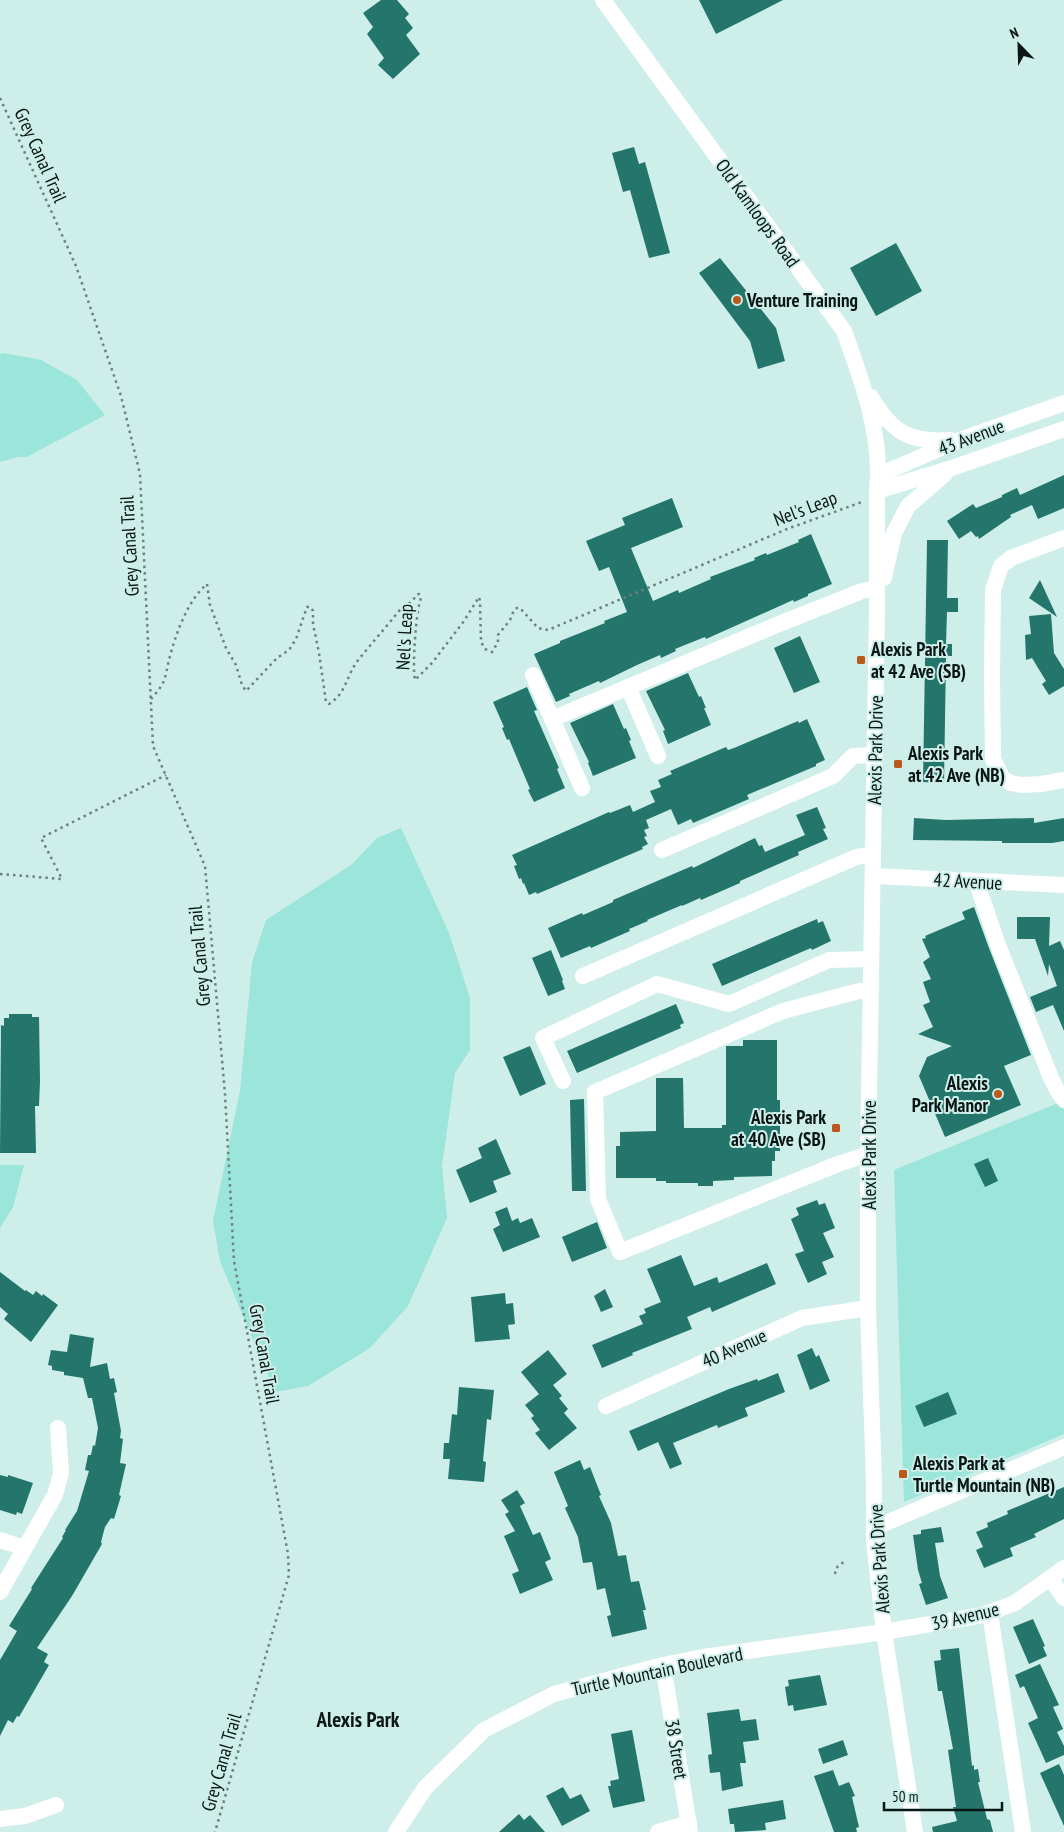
<svg xmlns="http://www.w3.org/2000/svg" width="1064" height="1832" font-family="'PT Sans Narrow',sans-serif">
  <style>
    .green { fill: #9be5da }
    .building { fill: #24766d }
    .lines { fill: none; stroke-linecap: round; stroke-linejoin: round }
    .path { stroke: #6c827f; stroke-width: 2.5; stroke-dasharray: 2.5 4; stroke-linecap: butt }
    .minor { stroke: #fff; stroke-width: 16 }
    .poi-dot { fill: #ba581d; stroke: #cdeee9; stroke-width: 2 }
    .labels { text-anchor: middle; dominant-baseline: central; stroke-width: 4; stroke-linejoin: round; paint-order: stroke }
    .street-label { font-size: 19px; fill: #0a1614; stroke: #cdeee9 }
    .poi-label { font-size: 19px; font-weight: bold; fill: #0a1614; stroke: #cdeee9; text-anchor: start }
    .quarter-label { font-size: 21px; font-weight: bold; fill: #0a1614; stroke: #cdeee9 }
  </style>
  <rect width="100%" height="100%" fill="#cdeee9"/>
  <!-- green -->
  <g class="green">
    <path d="M4 353 41 360 77 380 105 415 27 457H17L0 462V354Z"/>
    <path d="M401 828 449 933 470 998V1050L455 1073 442 1166 447 1218 408 1306 370 1348 308 1386 275 1392 220 1261 213 1221 240 1091 252 963 266 920 351 865 377 838Z"/>
    <path d="M1058 1103 1064 1109V1434L904 1502 894 1170Z"/>
    <path d="M0 1165H24L13 1207 0 1228Z"/>
  </g>
  <!-- building -->
  <g class="building">
    <path d="M381 0H397L409 14 405 18 413 28 406 35 420 54 393 79 378 65 384 58 367 34 373 27 363 13Z"/>
    <path d="M699 0H783L716 34Z"/>
    <path d="M634 147 639 164 645 162 670 253 649 258 630 190 623 192 612 153Z"/>
    <path d="M896 243 922 291 876 316 850 268Z"/>
    <path d="M720 258 776 328 785 361 758 369 750 341 699 273Z"/>
    <path d="M1064 475V508L1038 519 1032 505 1010 515 1011 517 979 539 978 536 976 537 971 531 959 539 947 521 973 504 976 508 1002 497V495L1017 488 1020 495Z"/>
    <path d="M672 498 683 527 631 548 653 601 678 590 679 593 711 579 710 577 755 560 754 558 766 553 767 555 799 542 798 540 811 534 832 584 808 594V596L794 602 793 600 706 639 705 637 675 649 676 651 661 658 660 655 637 665 600 683 599 681 569 694 570 696 556 702 534 654 560 643V641L605 623 604 621 627 612 609 567 599 571 586 541 625 525 622 518Z"/>
    <path d="M927 540H948L947 598H958V612H947L946 644H952V656H946L944 783 923 782Z"/>
    <path d="M1040 580 1057 617 1029 598Z"/>
    <path d="M1051 614 1054 653 1064 669V686L1049 695 1042 684 1046 681 1032 658 1026 660 1025 635 1031 634 1029 616Z"/>
    <path d="M800 636 820 682 794 693 774 648Z"/>
    <path d="M688 673 699 697 701 696 706 708H704L711 725 668 744 663 731 665 730 646 691Z"/>
    <path d="M527 687 537 710 534 711 559 768 557 769 565 788 534 802 528 790 530 789 509 739 507 740 502 728 504 727 493 702Z"/>
    <path d="M613 704 624 729 626 728 631 740 629 741 636 758 593 776 588 763 589 762 570 723Z"/>
    <path d="M807 719 825 760 816 764V766L747 795 749 799 693 823 691 819 678 825 671 809 646 820 649 828 644 830 647 836 644 837 648 844 642 847 643 849 537 894 536 892 529 895 524 883 523 884 521 878 519 879 514 866 517 865 512 855 609 812 610 813 630 805 633 812 655 802 650 791 661 787 658 780 672 774 670 771 726 747 728 750 734 748 798 721 799 723Z"/>
    <path d="M817 807 826 828 823 829 828 839 798 852 799 855 740 881V883L701 900 700 898 682 906V905L647 920 648 921 629 929 630 931 591 948 590 946 561 958 548 928 582 913 583 915 613 902V900L692 866 693 868 755 838 759 846 762 845 765 852 805 835 796 815Z"/>
    <path d="M914 818 946 820 1034 818V823L1064 818V841L1052 843H1002V841L913 840Z"/>
    <path d="M974 907 989 948 1031 1055 1004 1066 1021 1105 945 1137 919 1076 927 1057 952 1046 918 1034 933 1027 923 1005 930 1002 923 982 931 979 923 962 930 957 922 939 926 938 925 936 965 919 962 912Z"/>
    <path d="M1017 917H1050L1049 946 1060 941 1064 950V1031L1053 1005 1036 1012 1030 997 1057 986 1049 964 1048 976 1035 939H1017Z"/>
    <path d="M817 919 818 923 823 921 831 941 812 950 811 948 722 986 712 964Z"/>
    <path d="M551 950 563 980 562 981 565 989 548 996 532 958Z"/>
    <path d="M676 1004 684 1023 680 1025 681 1028 577 1073 567 1051Z"/>
    <path d="M9 1014H32V1017H39L40 1081 39 1106H35L36 1153H0L1 1025 4 1026V1018H9Z"/>
    <path d="M743 1040H777V1100H780V1151H775V1161H772V1176L734 1177V1180L713 1181V1186H698V1183H666V1181H656V1178H616V1146H620V1132L656 1131V1078H683L684 1128H722V1125H726V1046H743Z"/>
    <path d="M530 1046 546 1084 520 1096 503 1057Z"/>
    <path d="M584 1099 586 1191H572L570 1100Z"/>
    <path d="M496 1139 511 1174 493 1181 497 1192 470 1203 456 1170 482 1158 478 1148Z"/>
    <path d="M988 1158 998 1181 985 1187 974 1164Z"/>
    <path d="M817 1200 819 1205 825 1203 835 1228 823 1233 834 1257 822 1262 827 1274 808 1283 795 1254 804 1251 791 1219 799 1215 796 1208Z"/>
    <path d="M507 1207 512 1221 518 1218 520 1223 532 1218 540 1237 503 1252 493 1229 500 1225 495 1212Z"/>
    <path d="M597 1222 607 1248 572 1262 562 1237Z"/>
    <path d="M681 1255 694 1286 717 1277 719 1283 767 1263 776 1284 712 1312 710 1307 687 1317 692 1329 632 1353 633 1355 602 1368 592 1345 643 1324 639 1316 646 1313 644 1309 661 1302 647 1269Z"/>
    <path d="M0 1272 25 1291 26 1290 33 1295 36 1291 42 1296 43 1294 58 1305 31 1342 4 1319 8 1314 0 1307Z"/>
    <path d="M605 1289 613 1307 601 1312 594 1296Z"/>
    <path d="M505 1293 506 1304 513 1303 515 1324 508 1325 510 1339 475 1342 471 1297Z"/>
    <path d="M70 1334 94 1338 90 1367 107 1363 110 1379 114 1378 117 1392 114 1393 121 1431 120 1438 123 1439 120 1463 126 1464 119 1495 121 1496 114 1519 111 1518 105 1527 101 1542 102 1544 72 1596 37 1648 48 1654 44 1662 49 1665 19 1717 17 1716 13 1723 8 1720 0 1736V1660L17 1631 9 1626 32 1589 31 1588 63 1538 62 1537 66 1530H65L77 1511 89 1471 85 1470 88 1455H91L93 1445 95 1446 98 1428 92 1398H88L83 1378 64 1375V1372L52 1370V1366L48 1365 51 1350 67 1352Z"/>
    <path d="M812 1348 816 1357 819 1355 830 1381 810 1390 797 1355Z"/>
    <path d="M548 1350 567 1374 553 1385 562 1396 559 1398 568 1409 564 1413 577 1428 549 1450 535 1433 540 1430 531 1418 534 1416 525 1405 539 1394 521 1372Z"/>
    <path d="M778 1373 785 1392 745 1408 748 1416 718 1428 717 1425 673 1443 682 1464 670 1469 658 1442 638 1451 629 1431 729 1389 757 1379 758 1381Z"/>
    <path d="M459 1387 494 1390 491 1420 487 1419 483 1461 486 1462 484 1482 448 1479 450 1459H443L444 1443H449L452 1414 457 1415Z"/>
    <path d="M948 1392 957 1414 924 1427 915 1406Z"/>
    <path d="M580 1460 584 1470 590 1467 601 1495 599 1496 611 1523 618 1556 626 1555 631 1582 639 1581 646 1610H643L647 1629 612 1637 607 1616 611 1615 605 1588 597 1590 592 1562 583 1563 578 1537 565 1508 568 1506 554 1472Z"/>
    <path d="M0 1475 8 1477V1475L33 1483 22 1514 17 1512 16 1515 0 1510Z"/>
    <path d="M1064 1487V1519L1034 1534 1036 1537 1010 1548 1013 1556 984 1568 976 1550 983 1547 976 1532 988 1527 987 1523 1008 1514 1007 1511Z"/>
    <path d="M517 1490 525 1503 520 1506 533 1535 540 1532 551 1559 545 1562 553 1580 520 1594 512 1574 519 1571 504 1536 515 1531 505 1514 509 1512 501 1500Z"/>
    <path d="M941 1527 944 1542 935 1543 940 1576 948 1598 926 1605 919 1584 922 1583 918 1570 913 1535 921 1534V1530Z"/>
    <path d="M1033 1619 1045 1646 1043 1647 1047 1656 1029 1664 1013 1627Z"/>
    <path d="M959 1648 972 1766 974 1765V1770L978 1769 980 1782H978L987 1819 990 1820 993 1832H933L932 1827 957 1821 953 1807H956L948 1750 953 1749 942 1691H938L934 1661 941 1660 940 1650Z"/>
    <path d="M1040 1664 1059 1705 1053 1707 1063 1729 1057 1732 1064 1746V1755L1046 1763 1028 1723 1038 1718 1024 1686 1020 1688 1015 1675Z"/>
    <path d="M820 1675 827 1705 794 1711 793 1705 788 1706 785 1687 789 1686 788 1680Z"/>
    <path d="M739 1709 741 1721 756 1719 759 1740 743 1742 746 1763H740L743 1786 722 1791 720 1772 710 1773 708 1755 712 1754 707 1713Z"/>
    <path d="M632 1730 645 1801 613 1808 608 1786H611L610 1781 619 1779 611 1734Z"/>
    <path d="M843 1740 848 1755 823 1764 818 1749Z"/>
    <path d="M1059 1764 1064 1775V1826L1040 1773Z"/>
    <path d="M833 1770 839 1786 849 1782 855 1796 852 1797 859 1827 856 1828 857 1832H834L814 1776Z"/>
    <path d="M563 1787 570 1799 581 1794 590 1811 562 1826 546 1796Z"/>
    <path d="M783 1800 786 1819 765 1823 766 1830 735 1832 734 1824H730L728 1809Z"/>
    <path d="M519 1814 524 1820 530 1815 545 1832H499Z"/>
  </g>
  <g class="lines">
    <!-- path -->
    <g class="path">
      <path d="M0 98 76 266 121 396 140 474 153 746 205 866 225 1094 234 1261 288 1554 289 1575 215 1832"/>
      <path d="M151 699C155 694 160 689 163 683 166 676 167 668 169 660 175 636 187 601 207 584L210 605 226 648 236 665 242 685 246 691 277 658 289 650 296 639 307 607H311L313 611V624L319 653 326 702 329 704C347 693 346 675 359 659 372 643 386 627 399 611 405 605 413 603 416 595L419 594 421 598C416 612 412 665 415 680L432 663 464 621 479 597 480 601 481 642 485 649 492 652 498 642V635L510 620 514 610 517 608H520L538 628 548 630 787 529 862 502"/>
      <path d="M0 874 62 879 41 838 166 775"/>
      <path d="M835 1574 836 1568 846 1560"/>
    </g>
    <!-- minor -->
    <g class="minor">
      <path d="M603 0 844 331C862 381 883 437 877 491V607L868 1157V1308L874 1481V1541L884 1632 915 1832"/>
      <path d="M871 397C892 432 909 443 950 440"/>
      <path d="M879 475 962 439 1064 403"/>
      <path d="M877 491 952 468 1064 429"/>
      <path d="M1064 538 1011 558 1001 566 993 590 992 675 993 759 1003 779 1011 783 1021 785 1041 784 1064 780"/>
      <path d="M884 578 894 533 908 506 945 474"/>
      <path d="M533 675 552 719 779 624 862 591 877 588"/>
      <path d="M628 687 658 756"/>
      <path d="M552 719 582 788"/>
      <path d="M662 850 833 776 853 756 875 755"/>
      <path d="M873 876 1064 885"/>
      <path d="M976 881 998 945 1051 1078 1057 1090 1064 1100"/>
      <path d="M583 976 854 858 860 856H873"/>
      <path d="M563 1081 543 1038 657 984 729 1004 829 960 871 959"/>
      <path d="M868 1157H859L838 1164 620 1252 598 1199 595 1092 783 1011 859 991 871 990"/>
      <path d="M606 1406 802 1318 868 1308"/>
      <path d="M874 1528 1064 1447"/>
      <path d="M0 1540 25 1548"/>
      <path d="M1050 1578 1064 1598"/>
      <path d="M0 1592 55 1495 61 1473 58 1428"/>
      <path d="M990 1613 1023 1832"/>
      <path d="M663 1665 690 1832"/>
      <path d="M0 1819 25 1816 56 1805"/>
      <path d="M396 1832 425 1788 484 1730 554 1694 663 1665 703 1657 884 1632 983 1615 1015 1603 1064 1568"/>
      <path d="M658 1832 689 1823"/>
    </g>
  </g>
  <!-- markers -->
  <g class="poi-dot">
    <circle cx="737" cy="300" r="5"/>
    <rect x="856" y="655" width="10" height="10" rx="2.5"/>
    <rect x="893" y="759" width="10" height="10" rx="2.5"/>
    <circle cx="998" cy="1094" r="5"/>
    <rect x="831" y="1123" width="10" height="10" rx="2.5"/>
    <rect x="898" y="1469" width="10" height="10" rx="2.5"/>
  </g>
  <g class="labels">
    <!-- street labels -->
    <g class="street-label">
      <text transform="translate(41 155) rotate(66)">Grey Canal Trail</text>
      <text transform="translate(758 213) rotate(54)">Old Kamloops Road</text>
      <text transform="translate(971 437) rotate(-21)">43 Avenue</text>
      <text transform="translate(805 508) rotate(-21)">Nel's Leap</text>
      <text transform="translate(129 546) rotate(-93)">Grey Canal Trail</text>
      <text transform="translate(404 637) rotate(-87)">Nel's Leap</text>
      <text transform="translate(875 750) rotate(-89)">Alexis Park Drive</text>
      <text transform="translate(968 881) rotate(3)">42 Avenue</text>
      <text transform="translate(199 956) rotate(-95)">Grey Canal Trail</text>
      <text transform="translate(869 1155) rotate(-90)">Alexis Park Drive</text>
      <text transform="translate(734 1348) rotate(-24)">40 Avenue</text>
      <text transform="translate(265 1354) rotate(80)">Grey Canal Trail</text>
      <text transform="translate(879 1559) rotate(-94)">Alexis Park Drive</text>
      <text transform="translate(965 1616) rotate(-13)">39 Avenue</text>
      <text transform="translate(657 1671) rotate(-12)">Turtle Mountain Boulevard</text>
      <text transform="translate(677 1749) rotate(81)">38 Street</text>
      <text transform="translate(221 1762) rotate(-74)">Grey Canal Trail</text>
    </g>
    <!-- poi labels -->
    <g class="poi-label">
      <text x="747" y="300">Venture Training</text>
      <text x="871" y="649">Alexis Park<tspan x="871" dy="22">at 42 Ave (SB)</tspan></text>
      <text x="908" y="753">Alexis Park<tspan x="908" dy="22">at 42 Ave (NB)</tspan></text>
      <text x="988" y="1083" text-anchor="end">Alexis<tspan x="988" dy="22">Park Manor</tspan></text>
      <text x="826" y="1117" text-anchor="end">Alexis Park<tspan x="826" dy="22">at 40 Ave (SB)</tspan></text>
      <text x="913" y="1463">Alexis Park at<tspan x="913" dy="22">Turtle Mountain (NB)</tspan></text>
    </g>
    <!-- quarter labels -->
    <g class="quarter-label">
      <text x="358" y="1719">Alexis Park</text>
    </g>
  </g>
  <!-- north arrow -->
  <g transform="translate(1019 45) rotate(337)" stroke="#cdeee9" stroke-width="4" paint-order="stroke">
  <path d="M0-4L9 19L0 12L-9 19Z" fill="#0a1614"/>
  <text y="-8" font-size="14" font-weight="bold" text-anchor="middle" fill="#0a1614">N</text>
  </g>
  <!-- scale -->
  <path d="M884 1802v8h118v-8" fill="none" stroke="#0a1614" stroke-width="2.5"/>
  <text x="892" y="1802" font-size="15" fill="#0a1614" stroke="#cdeee9" stroke-width="4" paint-order="stroke">50 m</text>
</svg>
